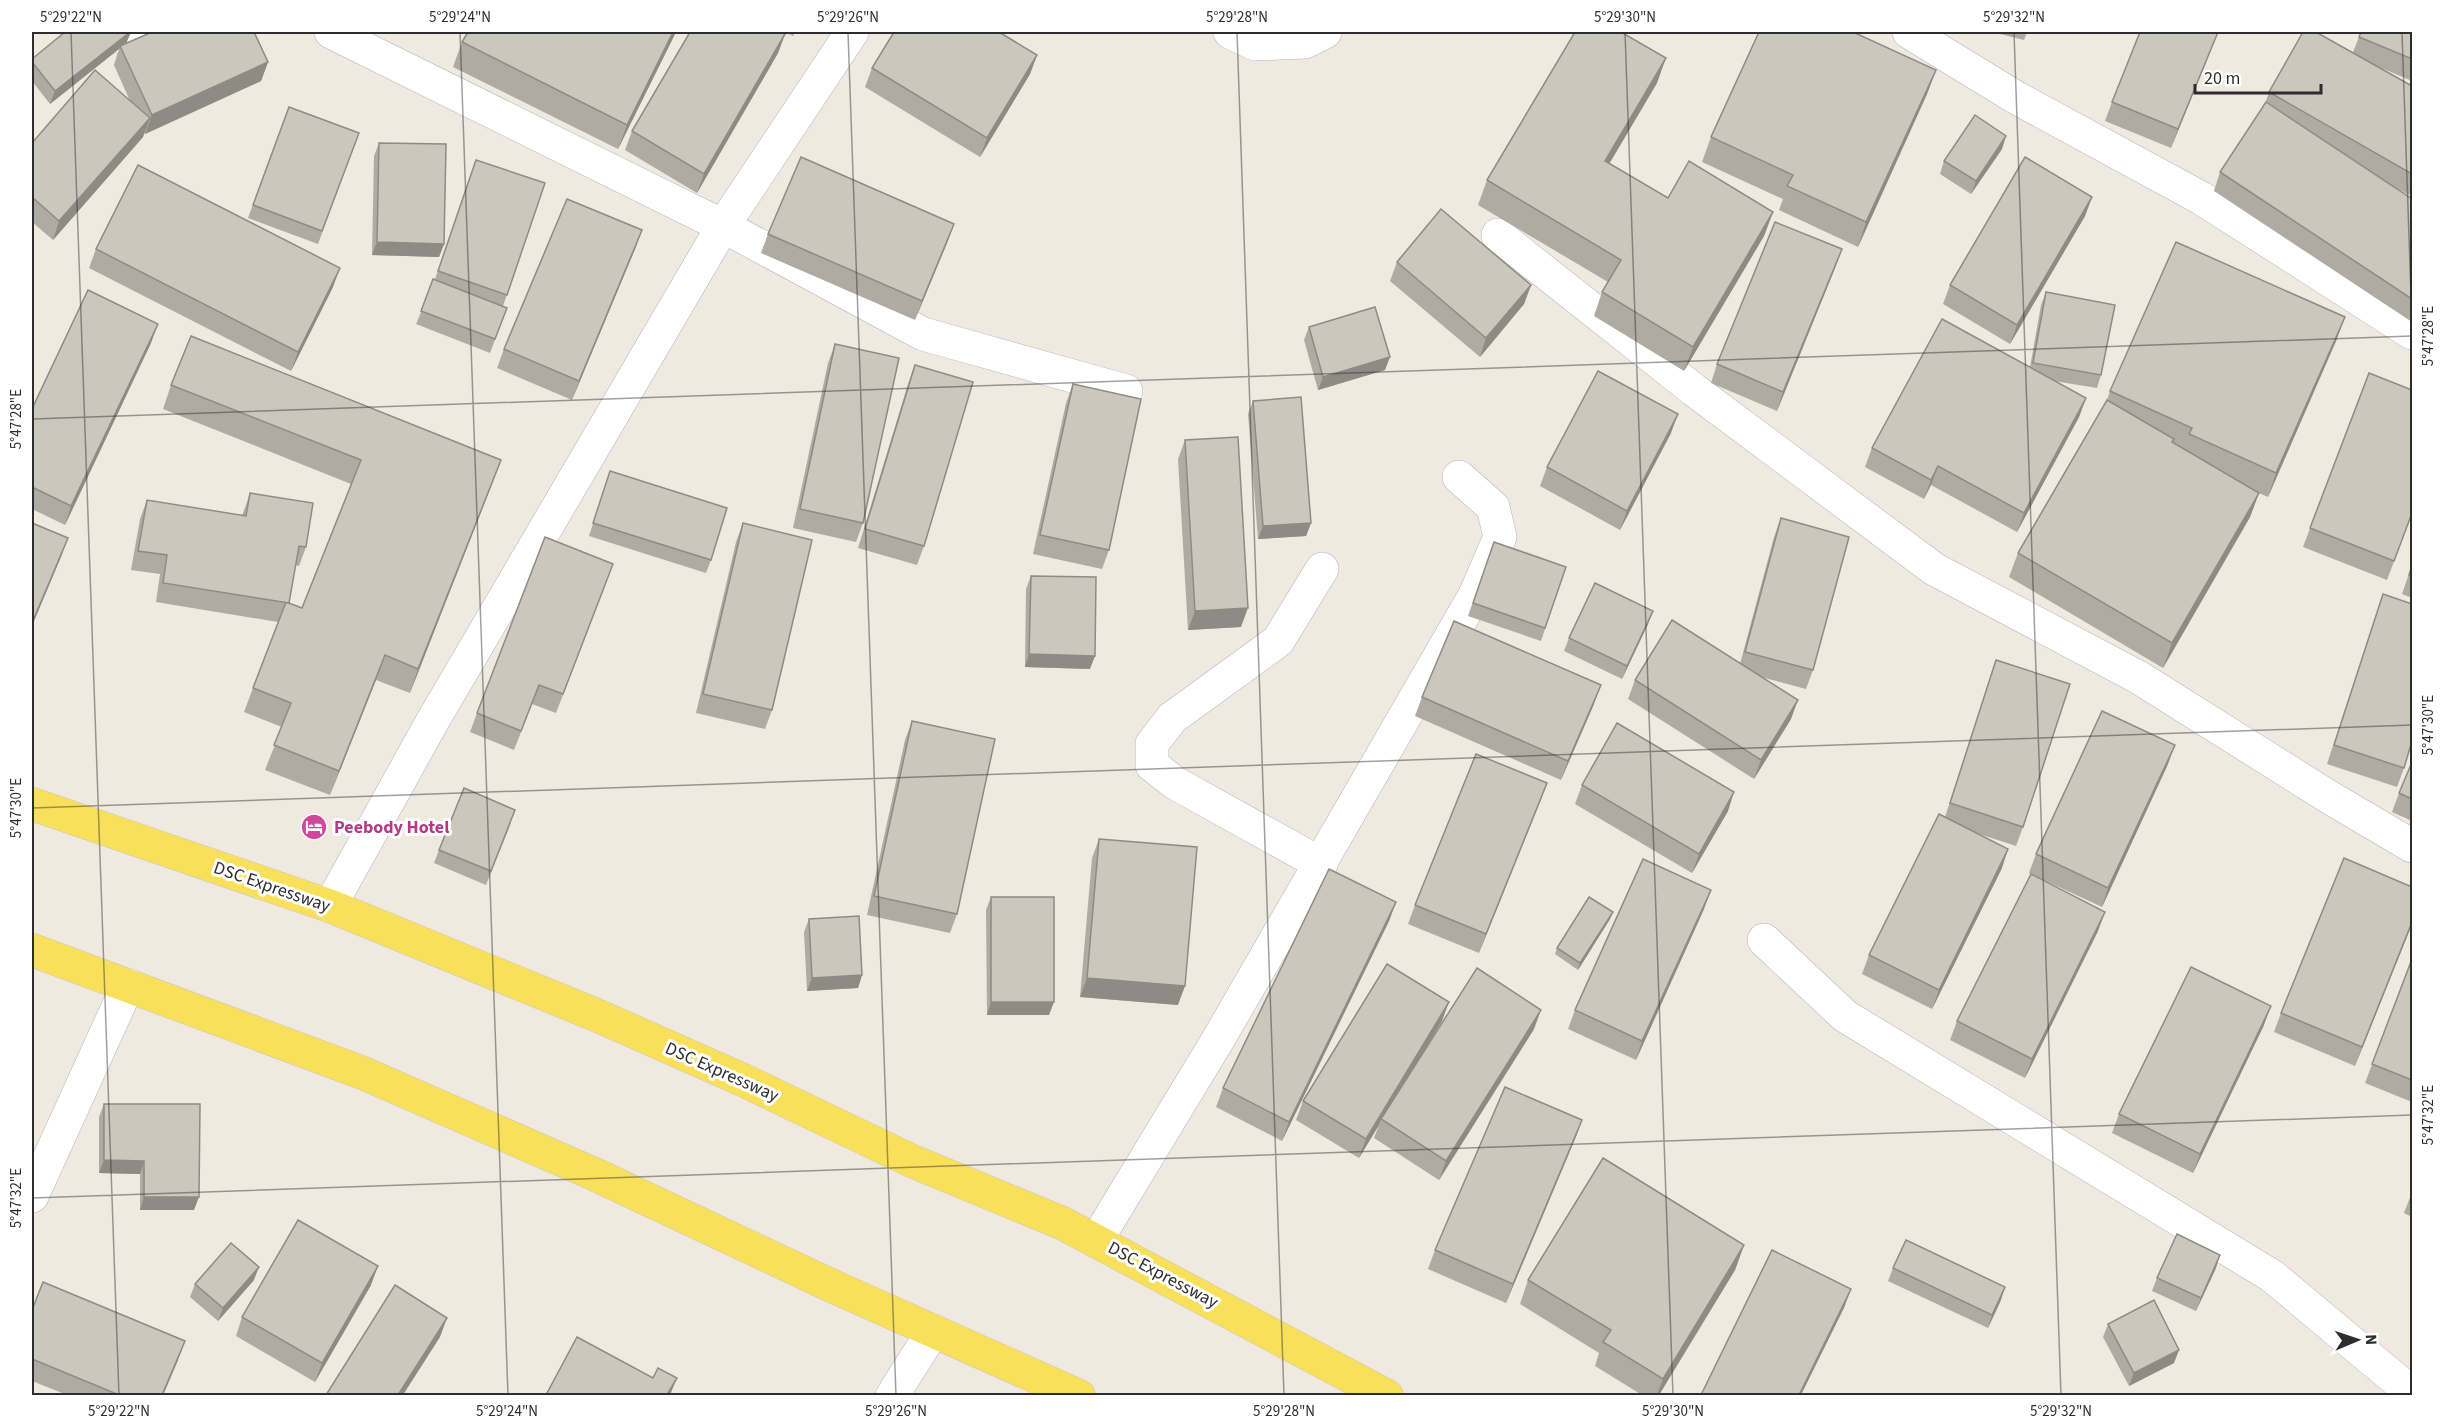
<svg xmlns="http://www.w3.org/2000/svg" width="2444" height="1427" font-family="'Source Sans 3',sans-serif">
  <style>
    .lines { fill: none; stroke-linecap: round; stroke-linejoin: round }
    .minor-casing { stroke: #b3b4c1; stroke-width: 34 }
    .primary-casing { stroke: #c8c8c8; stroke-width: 34 }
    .minor { stroke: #fff; stroke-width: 33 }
    .primary { stroke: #f8e05b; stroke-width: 33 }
    .wall { fill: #afaba3 }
    .shaded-wall { fill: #8e8b84 }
    .building { fill: #cbc7bd; stroke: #8e8b84; stroke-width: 1.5 }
    .ticks { fill: none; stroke: #2d2d2d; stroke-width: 1.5; stroke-opacity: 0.45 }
    .labels { text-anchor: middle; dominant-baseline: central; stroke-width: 6; stroke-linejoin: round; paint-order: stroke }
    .hotel-label { font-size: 18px; font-weight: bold; fill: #b23c85; stroke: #fff; text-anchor: start }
    .street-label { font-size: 18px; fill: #2d2d2d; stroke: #fff }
    .neatline { fill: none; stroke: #2d2d2d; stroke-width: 2 }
    .ticks-label { font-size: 15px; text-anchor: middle; fill: #2d2d2d }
  </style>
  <rect width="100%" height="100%" fill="#efe9df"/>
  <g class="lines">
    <!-- minor casing -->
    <g class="minor-casing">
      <g id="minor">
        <path d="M331 32 723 226 923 334 1126 391"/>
        <path d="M1230 32 1255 44 1305 42 1325 32"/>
        <path d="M1909 32 2015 97 2201 198 2412 333"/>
        <path d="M126 39 145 32"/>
        <path d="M1498 235 1694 390 1934 569 2138 677 2329 797 2412 846"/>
        <path d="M1321 864 1175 783 1152 765V744L1172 718 1278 641 1322 569"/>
        <path d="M330 906 432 722 723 226 852 32"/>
        <path d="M1764 940 1845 1016 2272 1276 2412 1393"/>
        <path d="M32 1196 128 985"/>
        <path d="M1096 1241 1219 1038 1475 595 1500 537 1493 507 1459 477"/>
        <path d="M892 1396 933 1331"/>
      </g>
    </g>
    <!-- primary casing -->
    <g class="primary-casing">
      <g id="primary">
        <path d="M32 804 330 906 596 1015 743 1080 912 1161 1062 1223 1387 1396"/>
        <path d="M32 950 363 1073 594 1174 830 1285 1079 1396"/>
      </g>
    </g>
    <!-- minor -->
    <use href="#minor" class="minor"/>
    <!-- primary -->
    <use href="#primary" class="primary"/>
  </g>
  <!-- wall -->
  <g class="wall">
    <path d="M676 32 618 149 453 67 462 42Z"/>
    <path d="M785 32H795L793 36Z"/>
    <path d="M1992 32H2027L2024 40Z"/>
    <path d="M2218 32 2171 148 2105 121 2112 102Z"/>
    <path d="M2361 32H2412V81L2379 67 2412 86V189L2409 195 2389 184 2412 199V322L2214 191 2220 172 2265 104 2269 92 2353 52Z"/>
    <path d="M785 34 778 53 697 193 625 150 632 131Z"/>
    <path d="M126 44 268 62 261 81 145 134 144 132 143 137 53 240 32 222V143L130 101 114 65 119 49 50 104 32 81V59Z"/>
    <path d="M1037 55 1030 74 980 157 865 87 872 68Z"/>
    <path d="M1936 70 1927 94 1858 247 1779 210 1783 199 1702 162 1711 137Z"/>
    <path d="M1657 83 1609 164 1668 198 1773 212 1764 236 1684 371 1594 316 1602 292 1608 282 1478 205 1487 180Z"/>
    <path d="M289 107 359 133 318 244 248 218Z"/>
    <path d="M379 143 444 244 439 257 372 255 374 156Z"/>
    <path d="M2002 149 1971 194 1940 174 1944 161Z"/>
    <path d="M469 179 545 183 503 306 507 308 490 353 416 324 435 279Z"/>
    <path d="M2092 197 2085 216 2010 344 1943 304 1950 285Z"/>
    <path d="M954 224 947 243 915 320 761 253 768 234Z"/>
    <path d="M642 230 635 249 572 400 497 368 504 349Z"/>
    <path d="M96 249 333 287 291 371 89 268Z"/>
    <path d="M1842 249 1835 268 1777 411 1711 383 1717 364Z"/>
    <path d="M1397 262 1531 285 1524 304 1480 357 1390 281Z"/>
    <path d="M2046 292 2101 375 2097 388 2054 381 2086 398 2079 417 2017 532 1931 485 1924 499 1865 467 1872 448 2030 367 2041 305Z"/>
    <path d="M2345 317 2336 341 2268 497 2259 493 2250 517 2163 668 2009 577 2018 553 2107 400 2110 391Z"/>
    <path d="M1309 327 1385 370 1318 390 1304 340Z"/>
    <path d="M151 343 65 525 32 509V409Z"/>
    <path d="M835 344 863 523 856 542 793 528 828 363Z"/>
    <path d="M915 365 924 546 917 565 858 548 908 384Z"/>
    <path d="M2369 373 2412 514 2387 580 2303 547Z"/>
    <path d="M1073 384 1109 550 1102 569 1033 554 1066 403Z"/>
    <path d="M171 385 492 484 410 693 376 680 330 795 265 770 282 727 244 712 278 622 156 602 160 574 131 570 140 519 147 500 242 516 250 493 306 547 299 566 295 565 289 603 302 608 351 484 163 409Z"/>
    <path d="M1253 401 1311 523 1306 536 1258 539 1248 414Z"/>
    <path d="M1671 433 1620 530 1540 486 1547 467Z"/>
    <path d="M1185 440 1241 627 1188 630 1178 459Z"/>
    <path d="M610 471 711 560 706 573 589 536Z"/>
    <path d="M1781 518 1813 670 1806 689 1761 677 1791 719 1754 779 1628 699 1635 680 1740 664 1774 537Z"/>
    <path d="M743 523 772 710 765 729 696 713 736 542Z"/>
    <path d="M1494 542 1566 567 1541 641 1468 616Z"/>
    <path d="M2412 565V598L2402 594Z"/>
    <path d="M1031 576 1090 669 1025 667 1026 589Z"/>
    <path d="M606 583 556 713 532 704 514 750 470 732 477 713Z"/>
    <path d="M2383 594 2404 768 2397 787 2327 764Z"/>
    <path d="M1648 624 1622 679 1564 651 1569 638Z"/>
    <path d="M1996 660 2023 827 2016 846 1976 833 2002 868 1932 1009 1862 974 1869 955 1945 817Z"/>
    <path d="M1422 697 1594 704 1561 780 1415 716Z"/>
    <path d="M912 721 957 914 950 933 867 915 905 740Z"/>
    <path d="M2412 762V821L2392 812 2399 793Z"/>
    <path d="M2168 764 2102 907 2029 873 2036 854Z"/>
    <path d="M1547 783 1479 953 1408 924 1415 905Z"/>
    <path d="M1582 785 1728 811 1692 873 1575 804Z"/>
    <path d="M511 823 486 885 434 863 439 850Z"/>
    <path d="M1099 839 1178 1005 1080 997 1092 858Z"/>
    <path d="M991 897 1049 1015H987L986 910Z"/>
    <path d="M1396 902 1389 921 1282 1141 1216 1107 1223 1088Z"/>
    <path d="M1704 909 1636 1060 1568 1029 1575 1010Z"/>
    <path d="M809 919 862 975 858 988 807 991 804 932Z"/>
    <path d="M1610 919 1578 970 1555 954 1557 948Z"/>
    <path d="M2412 924 2355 1066 2274 1032 2281 1013Z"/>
    <path d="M2098 931 2025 1078 1950 1040 1957 1021Z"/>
    <path d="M2412 959V1102L2365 1083Z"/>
    <path d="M1442 1021 1419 1059 1534 1029 1439 1180 1374 1138 1379 1125 1359 1158 1296 1120 1303 1101Z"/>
    <path d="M2264 1025 2193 1173 2112 1133 2119 1114Z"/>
    <path d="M104 1104 194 1210H140V1174L99 1173V1117Z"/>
    <path d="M1582 1120 1575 1139 1506 1303 1428 1269 1435 1250Z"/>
    <path d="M2412 1192V1217L2404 1213Z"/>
    <path d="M1744 1245 1735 1270 1659 1395H1642L1595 1366 1599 1353 1520 1304 1528 1280Z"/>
    <path d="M1893 1268 2001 1300 1988 1328 1888 1281Z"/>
    <path d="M2216 1268 2196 1311 2152 1291 2157 1278Z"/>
    <path d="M254 1280 218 1321 190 1297 195 1284Z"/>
    <path d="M371 1285 315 1382 236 1336 242 1317Z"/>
    <path d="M32 1310 178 1360 163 1395H67L32 1381Z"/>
    <path d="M2108 1324 2174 1363 2129 1386 2103 1337Z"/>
  </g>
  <!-- shaded-wall -->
  <g class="shaded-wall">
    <path d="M130 32H131L126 44 120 46 119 49 50 104 55 91Z"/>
    <path d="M673 32H676L618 149 627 125Z"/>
    <path d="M2218 32 2171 148 2178 129Z"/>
    <path d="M785 34 778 53 697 193 704 174Z"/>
    <path d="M1037 55 1030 74 980 157 987 138Z"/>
    <path d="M1666 58 1657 83 1596 186 1605 161Z"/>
    <path d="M268 62 261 81 145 134 152 115Z"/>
    <path d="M1936 70 1927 94 1858 247 1866 222Z"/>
    <path d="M150 118 143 137 53 240 59 221Z"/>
    <path d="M2006 136 2002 149 1971 194 1976 181Z"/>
    <path d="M2092 197 2085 216 2010 344 2017 325Z"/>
    <path d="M1773 212 1764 236 1684 371 1693 347Z"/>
    <path d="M954 224 947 243 915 320 922 301Z"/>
    <path d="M642 230 635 249 572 400 579 381Z"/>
    <path d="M377 242 444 244 439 257 372 255Z"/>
    <path d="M1842 249 1835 268 1777 411 1783 392Z"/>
    <path d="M340 268 333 287 291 371 298 352Z"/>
    <path d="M1531 285 1524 304 1480 357 1486 338Z"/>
    <path d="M2345 317 2336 341 2268 497 2276 473Z"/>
    <path d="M158 324 151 343 65 525 71 506Z"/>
    <path d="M1390 357 1385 370 1318 390 1323 377Z"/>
    <path d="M2086 398 2079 417 2017 532 2024 513Z"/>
    <path d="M1678 414 1671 433 1620 530 1627 511Z"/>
    <path d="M501 460 492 484 410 693 418 669Z"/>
    <path d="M1938 466 1931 485 1924 499 1931 480Z"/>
    <path d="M2259 493 2250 517 2163 668 2172 643Z"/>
    <path d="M1311 523 1306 536 1258 539 1263 526Z"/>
    <path d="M68 538 61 557 32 626V623Z"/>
    <path d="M1248 608 1241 627 1188 630 1195 611Z"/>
    <path d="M1653 611 1648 624 1622 679 1627 666Z"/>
    <path d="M1029 654 1095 656 1090 669 1025 667Z"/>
    <path d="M385 655 376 680 330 795 339 771Z"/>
    <path d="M1601 685 1594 704 1561 780 1568 761Z"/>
    <path d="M1798 700 1791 719 1754 779 1761 760Z"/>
    <path d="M2175 745 2168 764 2102 907 2108 888Z"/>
    <path d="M1547 783 1540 802 1479 953 1486 934Z"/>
    <path d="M1734 792 1728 811 1692 873 1699 854Z"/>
    <path d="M2008 849 2002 868 1932 1009 1939 990Z"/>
    <path d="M1711 890 1704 909 1636 1060 1642 1041Z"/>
    <path d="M1396 902 1389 921 1282 1141 1289 1122Z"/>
    <path d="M1613 912 1610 919 1578 970 1580 963Z"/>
    <path d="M2105 912 2098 931 2025 1078 2032 1059Z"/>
    <path d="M2412 922V924L2355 1066 2362 1047Z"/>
    <path d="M862 975 858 988 807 991 812 978Z"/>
    <path d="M1087 978 1185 986 1178 1005 1080 997Z"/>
    <path d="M991 1002H1054L1049 1015H987Z"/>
    <path d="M1449 1002 1442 1021 1382 1120 1381 1119 1379 1125 1359 1158 1366 1139Z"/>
    <path d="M2271 1006 2264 1025 2193 1173 2200 1154Z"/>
    <path d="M1541 1010 1534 1029 1439 1180 1446 1161Z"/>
    <path d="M1582 1120 1575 1139 1506 1303 1513 1284Z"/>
    <path d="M104 1160 144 1161 140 1174 99 1173Z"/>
    <path d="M144 1197H199L194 1210H140Z"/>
    <path d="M1744 1245 1735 1270 1659 1395H1657L1663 1379Z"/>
    <path d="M2220 1255 2216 1268 2196 1311 2201 1298Z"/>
    <path d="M378 1266 371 1285 315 1382 322 1363Z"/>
    <path d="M259 1267 254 1280 218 1321 223 1308Z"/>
    <path d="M2005 1287 2001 1300 1988 1328 1992 1315Z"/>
    <path d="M1851 1289 1844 1308 1801 1395H1799Z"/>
    <path d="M447 1318 440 1337 403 1395H398Z"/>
    <path d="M185 1341 178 1360 163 1395H162Z"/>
    <path d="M2179 1350 2174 1363 2129 1386 2134 1373Z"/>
    <path d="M677 1378 670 1395H667Z"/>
  </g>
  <!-- building -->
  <g class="building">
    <path d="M65 32H130L55 91 32 62V59Z"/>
    <path d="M152 32H254L268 62 152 115 120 46Z"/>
    <path d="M468 32H673L627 125 462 42Z"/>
    <path d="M690 32H781L785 34 704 174 632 131Z"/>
    <path d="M894 32H999L1037 55 987 138 872 68Z"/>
    <path d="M1575 32H1621L1666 58 1605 161 1668 198 1689 161 1773 212 1693 347 1602 292 1621 260 1487 180Z"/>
    <path d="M1759 32H1853L1936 70 1866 222 1787 186 1793 175 1711 137Z"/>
    <path d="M2140 32H2218L2178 129 2112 102Z"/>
    <path d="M2303 32H2316L2412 86V174L2269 92Z"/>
    <path d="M2361 32H2412V59L2359 37Z"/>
    <path d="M95 70 150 118 59 221 32 197V143Z"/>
    <path d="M2266 102 2412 199V299L2220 172Z"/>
    <path d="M289 107 359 133 322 231 253 205Z"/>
    <path d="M1975 115 2006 136 1976 181 1944 161Z"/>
    <path d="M379 143 446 144 444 244 377 242Z"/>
    <path d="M801 157 954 224 922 301 768 234Z"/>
    <path d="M2025 157 2092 197 2017 325 1950 285Z"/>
    <path d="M476 160 545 183 507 295 438 271Z"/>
    <path d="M138 165 340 268 298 352 96 249Z"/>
    <path d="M567 199 642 230 579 381 504 349Z"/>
    <path d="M1441 209 1531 285 1486 338 1397 262Z"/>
    <path d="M1775 222 1842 249 1783 392 1717 364Z"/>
    <path d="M2176 242 2345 317 2276 473 2189 434 2192 428 2110 391Z"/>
    <path d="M433 279 507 308 495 339 421 311Z"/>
    <path d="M88 290 158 324 71 506 32 487V409Z"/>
    <path d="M2046 292 2115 305 2101 375 2033 363Z"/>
    <path d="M1375 307 1390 357 1323 377 1309 327Z"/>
    <path d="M1942 319 2086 398 2024 513 1938 466 1931 480 1872 448Z"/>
    <path d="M191 336 501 460 418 669 385 655 339 771 274 745 291 703 253 688 286 602 302 608 361 460 171 385Z"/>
    <path d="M835 344 899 358 863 523 800 509Z"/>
    <path d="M915 365 973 382 924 546 865 529Z"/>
    <path d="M1598 371 1678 414 1627 511 1547 467Z"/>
    <path d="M2369 373 2412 390V513L2394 561 2310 528Z"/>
    <path d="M1073 384 1141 399 1109 550 1040 535Z"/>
    <path d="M1301 397 1311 523 1263 526 1253 401Z"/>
    <path d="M2107 400 2174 439 2172 442 2259 493 2172 643 2018 553Z"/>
    <path d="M1238 437 1248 608 1195 611 1185 440Z"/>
    <path d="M610 471 727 508 711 560 593 523Z"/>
    <path d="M250 493 313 503 306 547 299 546 289 603 163 583 167 555 138 551 147 500 246 516Z"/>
    <path d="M1781 518 1849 537 1813 670 1745 652Z"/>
    <path d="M32 523 68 538 32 623Z"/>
    <path d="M743 523 812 540 772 710 703 694Z"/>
    <path d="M545 537 613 564 563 694 539 685 521 731 477 713Z"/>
    <path d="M1494 542 1566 567 1545 628 1473 603Z"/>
    <path d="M2412 565V577L2409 575Z"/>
    <path d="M1031 576 1096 577 1095 656 1029 654Z"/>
    <path d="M1595 583 1653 611 1627 666 1569 638Z"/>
    <path d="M2383 594 2412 604V741L2404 768 2334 745Z"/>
    <path d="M1672 620 1798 700 1761 760 1635 680Z"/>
    <path d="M1454 621 1601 685 1568 761 1422 697Z"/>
    <path d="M1996 660 2070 684 2023 827 1950 803Z"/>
    <path d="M2102 711 2175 745 2108 888 2036 854Z"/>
    <path d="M912 721 995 739 957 914 874 896Z"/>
    <path d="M1617 723 1734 792 1699 854 1582 785Z"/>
    <path d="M1476 754 1547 783 1486 934 1415 905Z"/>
    <path d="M2412 762V799L2399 793Z"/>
    <path d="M464 788 515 810 491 871 439 850Z"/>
    <path d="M1939 814 2008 849 1939 990 1869 955Z"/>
    <path d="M1099 839 1197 847 1185 986 1087 978Z"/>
    <path d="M2344 858 2412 887V922L2362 1047 2281 1013Z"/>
    <path d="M1643 859 1711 890 1642 1041 1575 1010Z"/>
    <path d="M1329 869 1396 902 1289 1122 1223 1088Z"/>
    <path d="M2031 874 2105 912 2032 1059 1957 1021Z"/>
    <rect x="991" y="897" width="63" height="105"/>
    <path d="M1589 897 1613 912 1580 963 1557 948Z"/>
    <path d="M859 916 862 975 812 978 809 919Z"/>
    <path d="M2412 959V1080L2372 1064Z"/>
    <path d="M1387 964 1449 1002 1366 1139 1303 1101Z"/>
    <path d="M2191 967 2271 1006 2200 1154 2119 1114Z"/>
    <path d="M1477 968 1541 1010 1446 1161 1381 1119Z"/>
    <path d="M1505 1087 1582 1120 1513 1284 1435 1250Z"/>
    <path d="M104 1104H200L199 1197H144V1161L104 1160Z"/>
    <path d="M1603 1158 1744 1245 1663 1379 1603 1342 1611 1330 1528 1280Z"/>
    <path d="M298 1220 378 1266 322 1363 242 1317Z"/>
    <path d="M2177 1234 2220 1255 2201 1298 2157 1278Z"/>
    <path d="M1906 1240 2005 1287 1992 1315 1893 1268Z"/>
    <path d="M231 1243 259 1267 223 1308 195 1284Z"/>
    <path d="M1772 1250 1851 1289 1799 1395H1701Z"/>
    <path d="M43 1282 185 1341 162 1395H119L32 1359V1310Z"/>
    <path d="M395 1285 447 1318 398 1395H326Z"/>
    <path d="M2154 1300 2179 1350 2134 1373 2108 1324Z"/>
    <path d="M577 1337 653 1378 658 1368 677 1378 668 1393 672 1395H546Z"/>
  </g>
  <!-- ticks -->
  <path class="ticks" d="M71 32 119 1396M460 32 508 1396M848 32 896 1396M1237 32 1284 1396M1625 32 1673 1396M2014 32 2061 1396M2402 32 2412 325M32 419 2412 336M32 808 2412 725M32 1198 2412 1115"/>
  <!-- icons -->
  <defs>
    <g id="hotel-disc" transform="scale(1.35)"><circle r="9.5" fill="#d1479c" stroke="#fff"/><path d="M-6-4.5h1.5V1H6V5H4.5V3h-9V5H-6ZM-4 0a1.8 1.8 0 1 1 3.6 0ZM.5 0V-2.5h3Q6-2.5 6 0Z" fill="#fff"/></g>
  </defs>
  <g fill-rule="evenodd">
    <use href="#hotel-disc" x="314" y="827"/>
  </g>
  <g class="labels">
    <!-- hotel labels -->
    <g class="hotel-label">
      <text x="334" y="827">Peebody Hotel</text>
    </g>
    <!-- street labels -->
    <g class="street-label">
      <text transform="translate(272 887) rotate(19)">DSC Expressway</text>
      <text transform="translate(722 1072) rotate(24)">DSC Expressway</text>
      <text transform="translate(1163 1275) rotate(28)">DSC Expressway</text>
    </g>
  </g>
  <!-- border -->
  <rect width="2444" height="1427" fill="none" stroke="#ffffff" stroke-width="66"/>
  <!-- north arrow -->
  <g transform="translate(2357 1340) rotate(88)" stroke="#ffffff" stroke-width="4.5" paint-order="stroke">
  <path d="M0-4.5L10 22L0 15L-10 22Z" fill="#2d2d2d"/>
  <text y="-9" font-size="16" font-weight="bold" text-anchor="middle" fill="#2d2d2d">N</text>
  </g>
  <!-- scale -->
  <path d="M2195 84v9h126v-9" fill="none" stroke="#2d2d2d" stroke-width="3"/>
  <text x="2204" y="84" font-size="18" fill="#2d2d2d" stroke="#ffffff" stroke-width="4.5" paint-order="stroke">20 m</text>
  <rect x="33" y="33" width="2378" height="1361" class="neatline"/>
  <g class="ticks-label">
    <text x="71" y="22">5°29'22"N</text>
    <text x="460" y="22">5°29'24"N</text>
    <text x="848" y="22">5°29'26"N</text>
    <text x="1237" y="22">5°29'28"N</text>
    <text x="1625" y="22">5°29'30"N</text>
    <text x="2014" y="22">5°29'32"N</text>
    <text transform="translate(2428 336) rotate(-90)" y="5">5°47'28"E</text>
    <text transform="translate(16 419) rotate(-90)" y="5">5°47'28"E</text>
    <text transform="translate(2428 725) rotate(-90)" y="5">5°47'30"E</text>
    <text transform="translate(16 808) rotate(-90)" y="5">5°47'30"E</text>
    <text transform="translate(2428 1115) rotate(-90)" y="5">5°47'32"E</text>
    <text transform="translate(16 1198) rotate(-90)" y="5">5°47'32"E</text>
    <text x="119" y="1416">5°29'22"N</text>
    <text x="507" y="1416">5°29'24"N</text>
    <text x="896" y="1416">5°29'26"N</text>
    <text x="1284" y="1416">5°29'28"N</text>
    <text x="1673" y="1416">5°29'30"N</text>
    <text x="2061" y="1416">5°29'32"N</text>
  </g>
</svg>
